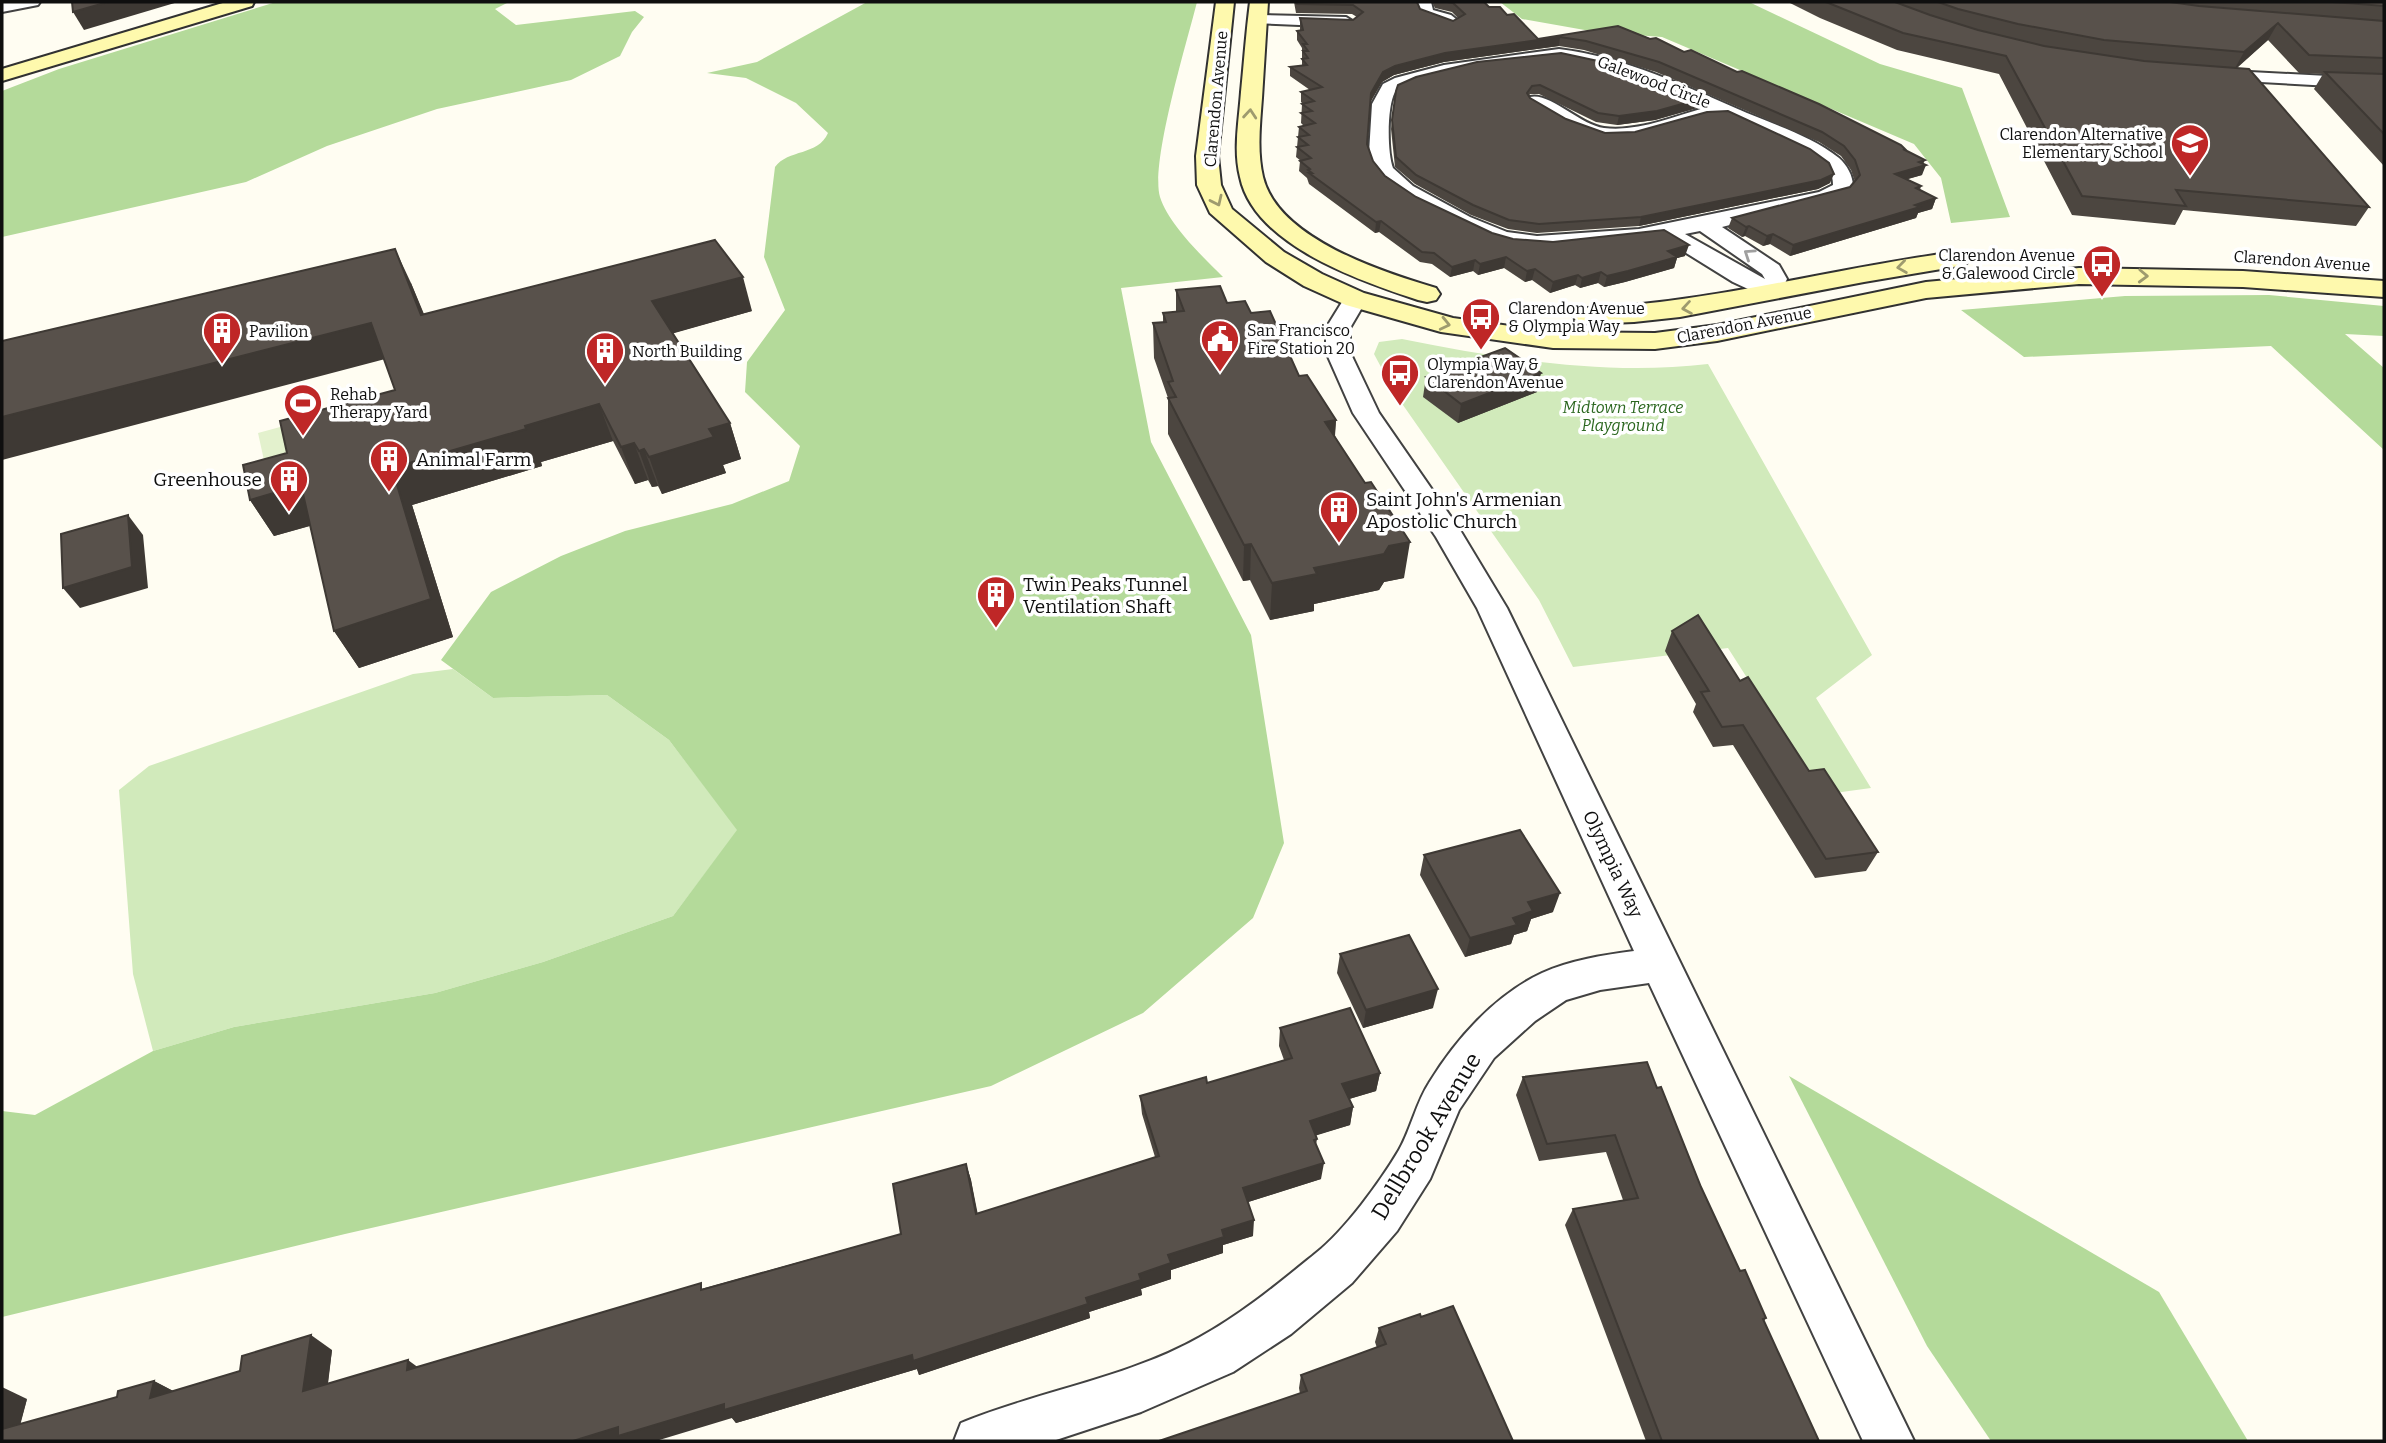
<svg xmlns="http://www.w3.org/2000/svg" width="2386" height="1443" font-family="Bitter,serif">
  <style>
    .green { fill: #d1eabb }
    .forest { fill: #b4da9a }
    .pitch { fill: #e3f1cd }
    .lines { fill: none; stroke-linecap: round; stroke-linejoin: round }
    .street-casing { stroke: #424242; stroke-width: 4 }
    .secondary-casing { stroke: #313131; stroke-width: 4 }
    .street { fill: #fff; fill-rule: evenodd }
    .secondary { fill: #fef9ad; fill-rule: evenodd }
    .wall { fill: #4c4640 }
    .shaded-wall { fill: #3e3934 }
    .building { fill: #58514b; stroke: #3e3934; stroke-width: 2 }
    .oneway { stroke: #9e9b6e }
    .oneway2 { stroke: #9f9f9f }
    .labels { text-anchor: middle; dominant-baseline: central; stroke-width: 7; stroke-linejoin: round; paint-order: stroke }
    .far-street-label { font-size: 16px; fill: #0f0f0f; stroke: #fff }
    .far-poi-label { font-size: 16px; fill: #0f0f0f; stroke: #fff; text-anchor: start }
    .far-park-label { font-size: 16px; font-style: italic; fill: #2b671f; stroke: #fff }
    .poi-label { font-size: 19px; fill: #0f0f0f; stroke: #fff; text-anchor: start }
    .street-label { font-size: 19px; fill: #0f0f0f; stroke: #fff }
    .near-street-label { font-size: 23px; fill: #0f0f0f; stroke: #fff }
  </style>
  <rect width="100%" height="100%" fill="#fffdf2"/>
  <!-- green -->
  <g class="green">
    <path d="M1402 339C1502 359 1606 376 1708 364L1872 655 1816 698 1871 788 1827 794 1779 728 1728 648 1573 667 1539 600 1396 395 1374 354 1379 342Z"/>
    <path d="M453 669 493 698 607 695 669 740 738 830 673 916 543 962 435 993 234 1027 153 1051 133 974 119 790 149 766 413 674Z"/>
  </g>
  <!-- forest -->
  <g class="forest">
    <path d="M276 2H509L495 9 516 25 635 11 644 17 632 32 620 56 571 80 437 109 327 146 246 182 2 237V91L59 69Z"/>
    <path d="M867 2H1197C1187 42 1150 163 1160 197 1169 225 1203 257 1223 277L1121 288 1151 442 1251 635 1284 843 1253 918 1143 1013 991 1086 345 1234 2 1317V1111L35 1115 153 1051 234 1027 435 993 543 962 673 916 737 830 669 740 607 695 493 698 441 660 491 592 561 556 625 531 732 504 789 481 800 446 745 392 747 362 785 310 764 257 775 167C788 149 818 156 828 133L796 103 746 78 707 73 757 62Z"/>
    <path d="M1500 2H1749L1880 64 1962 88 2010 217 1951 223 1941 178 1914 144 1662 37 1596 32 1522 19Z"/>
    <path d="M2269 295 2384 306V336L2345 334 2384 368V450L2271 346 2024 357 1961 310 2125 296Z"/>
    <path d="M1789 1076 2159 1292 2248 1441H1991L1927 1346Z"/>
  </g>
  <!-- pitch -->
  <path class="pitch" d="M339 411 348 441 265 465 258 433Z"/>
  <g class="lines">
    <!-- street casing -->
    <g class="street-casing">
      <g id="street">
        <path d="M2 2H40L38 5 2 12Z"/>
        <path d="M1415 2H1431L1433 10 1451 15 1461 23 1453 28 1420 16Z"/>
        <path d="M1258 15 1346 17 1354 22 1346 27 1252 23 1250 20Z"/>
        <path d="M1559 49C1626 57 1686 87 1747 113 1778 126 1813 137 1839 158 1847 165 1853 176 1853 186L1844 196 1722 227 1779 265 1787 279 1779 296H1763L1733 282 1662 238 1550 250 1512 247 1491 241 1416 205 1385 184 1374 170 1369 153 1372 104 1383 84 1395 78 1444 65ZM1559 59C1611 66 1656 87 1704 108 1672 117 1638 132 1604 128 1580 125 1550 92 1530 97L1528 101 1530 105C1553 120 1575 135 1603 139 1644 145 1679 120 1718 116 1731 115 1818 158 1828 170 1832 175 1833 179 1833 185L1819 192 1639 229 1537 236 1507 232 1470 217 1413 186 1393 168C1387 152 1387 106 1395 92 1443 67 1506 64 1559 59ZM1700 231 1762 274 1765 279 1685 234Z"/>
        <path d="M2212 70 2384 79V89L2206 79 2203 75 2206 71Z"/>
        <path d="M1355 292 1363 294 1367 299 1350 328V352L1379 413 1460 530 1507 608 1914 1441H1863L1649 983 1600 990 1566 1000 1535 1021 1494 1058 1459 1110 1430 1179 1397 1231 1352 1283 1291 1334 1233 1372 1141 1412 1053 1441H954L961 1423C1038 1391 1128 1378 1200 1337 1242 1314 1279 1283 1316 1253 1345 1230 1380 1182 1399 1150 1411 1129 1416 1103 1429 1083 1456 1039 1495 995 1542 973 1570 960 1604 955 1634 951L1477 608 1436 537 1353 413 1326 352V328L1347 294Z"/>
      </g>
    </g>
    <!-- secondary casing -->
    <g class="secondary-casing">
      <g id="secondary">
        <path d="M226 2H254L252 6 2 81V69Z"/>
        <path d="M1216 2H1234L1218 156 1221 185 1232 209 1284 252 1322 274 1364 293 1453 318 1553 332 1655 333 1717 325 1926 282 2079 268 2243 271 2384 281V297L2243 287 2079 284 1926 298 1717 341 1655 349 1553 348 1441 332 1346 305 1304 286 1266 262 1210 213 1197 185 1196 156Z"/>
        <path d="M1250 2H1268C1266 34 1264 66 1262 98 1260 125 1257 151 1263 177 1278 239 1383 272 1436 288L1440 294 1436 300 1427 302 1418 300C1360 281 1254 245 1240 177 1233 149 1239 121 1241 92 1244 62 1246 32 1250 2Z"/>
        <path d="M1956 252 1965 255 1969 260 1965 265 1864 282 1680 317 1634 322 1587 324 1577 322 1573 316 1577 310 1587 308C1712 303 1832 268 1956 252Z"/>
      </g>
    </g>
    <!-- street -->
    <use href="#street" class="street"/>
    <!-- secondary -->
    <use href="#secondary" class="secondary"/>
  </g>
  <!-- wall -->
  <g class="wall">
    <path d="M1294 2H1417L1420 9 1453 21 1458 18 1452 12 1435 8 1432 2H1484L1489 7 1507 15 1538 39 1618 26 1737 72 1905 149 1904 150 1923 164 1922 175 1907 179 1921 186 1920 190 1936 198 1932 209 1918 213 1916 218 1790 256 1770 244 1763 246 1745 236 1742 237 1728 228 1732 218 1850 187 1855 182 1851 170 1841 156 1819 142 1656 72 1584 50 1559 46 1444 62 1394 75 1382 82 1370 102 1367 144 1373 161 1385 176 1416 197 1492 233 1513 239 1685 256 1677 258 1674 268 1625 282 1604 287 1598 283 1580 288 1575 285 1550 293 1532 280 1525 282 1504 268 1478 275 1473 271 1450 277 1432 264 1420 262 1379 232 1375 233 1309 184 1307 178 1299 171 1300 161H1301L1296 157 1299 127 1304 126 1301 123 1302 104H1303L1301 102V92L1310 90 1290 76V67L1302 66V48L1297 40V31H1300V18L1353 20 1357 17 1352 14 1296 13Z"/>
    <path d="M1788 2H2384V166L2314 89 2323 74 2299 73 2268 40 2237 68 2369 207 2356 226 2183 210 2175 225 2072 215 1999 74 1897 50 1820 18Z"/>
    <path d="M1477 62 1697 108 1655 120 1617 125 1596 122 1539 94H1530L1529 96 1530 98 1566 119 1605 133 1830 183 1818 189 1639 226 1537 233 1508 229 1471 215 1415 184 1395 167 1391 129 1396 91Z"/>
    <path d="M411 283 424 314 752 311 673 333 730 423 741 459 723 465 726 473 662 494 658 486 652 487 648 480 635 484 613 441 541 462 542 466 412 505 453 637 359 668 334 631 310 526 274 536 250 500 287 453 395 390 384 360Z"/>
    <path d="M1176 290 1227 303 1251 313 1299 376 1336 420 1335 436 1404 578 1384 582 1379 590 1314 604V611L1270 620 1250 580 1243 581 1168 434V398L1154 358 1153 323 1163 322V313L1176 312Z"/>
    <path d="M1426 377 1537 392 1458 423 1423 397Z"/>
    <path d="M1672 631 1740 681 1809 771 1878 852 1866 871 1815 878 1733 745 1713 747 1693 712 1696 704 1665 651Z"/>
    <path d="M1424 855 1553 912 1531 919 1527 931 1514 935 1511 944 1465 957 1420 875Z"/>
    <path d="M1340 954 1433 1008 1363 1028 1337 973Z"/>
    <path d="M1280 1028 1380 1073 1376 1091 1349 1099 1353 1107 1350 1125 1316 1135 1317 1139 1316 1145 1321 1179 1248 1202 1253 1236 1223 1245V1253L1171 1270V1279L1141 1289 1142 1295 1089 1312 1090 1318 919 1375 917 1369 736 1423 732 1418 2 1441 27 1399 20 1424 117 1397 154 1381 173 1391 240 1371 332 1350 328 1384 417 1367 901 1234 966 1164 971 1180 977 1214 1155 1157 1142 1114 1140 1096 1207 1083 1284 1060 1279 1046Z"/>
    <path d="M1523 1077 1701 1187 1740 1271 1766 1318 1764 1321 1819 1441H1646L1565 1225 1573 1209 1623 1200 1606 1152 1539 1161 1516 1095Z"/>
    <path d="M1421 1317 1513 1441 1300 1394 1299 1388 1301 1375 1377 1348 1375 1342 1379 1328Z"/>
  </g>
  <!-- shaded-wall -->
  <g class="shaded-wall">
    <path d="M108 2H178L84 30 73 12Z"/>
    <path d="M2278 23 2268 40 2234 70 2244 52Z"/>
    <path d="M1560 37 1559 46 1444 62 1394 75 1382 82 1370 103 1371 93 1383 72 1395 66 1445 53Z"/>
    <path d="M1700 99 1697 108 1655 120 1617 125 1619 116Z"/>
    <path d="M1925 160 1922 166 1926 165 1922 175 1891 184 1895 174 1919 162Z"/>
    <path d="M1834 174 1830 183 1818 189 1639 226 1641 217Z"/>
    <path d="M1936 198 1932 209 1918 213 1916 218 1790 256 1793 245Z"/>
    <path d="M1381 221 1379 232 1375 233 1376 222Z"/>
    <path d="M1749 226 1745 236 1742 237 1746 227Z"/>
    <path d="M1773 234 1770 244 1763 246 1767 236Z"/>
    <path d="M1689 245 1685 256 1677 258 1674 268 1625 282 1604 287 1607 276 1668 251Z"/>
    <path d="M395 249 411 283 438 350 421 315Z"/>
    <path d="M1506 257 1504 268 1478 275 1480 264Z"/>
    <path d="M1475 260 1473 271 1450 277 1452 267Z"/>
    <path d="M1535 269 1532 280 1525 282 1527 271Z"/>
    <path d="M1601 272 1598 283 1580 288 1582 278Z"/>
    <path d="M1578 275 1575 285 1550 293 1553 282Z"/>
    <path d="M743 277 752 311 664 336 652 301Z"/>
    <path d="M371 323 389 358 2 460V417Z"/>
    <path d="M1541 373 1537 392 1458 423 1461 404Z"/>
    <path d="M599 404 613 441 541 462 542 466 412 505 453 637 359 668 334 631 392 468 525 426Z"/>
    <path d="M1336 420 1333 455 1325 422Z"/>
    <path d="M730 423 741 459 723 465 726 473 662 494 649 457 709 429Z"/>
    <path d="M634 443 648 480 635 484 621 447Z"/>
    <path d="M644 449 658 486 652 487 639 451Z"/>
    <path d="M301 485 323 522 274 536 250 500Z"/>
    <path d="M128 515 143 535 148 588 80 608 63 588Z"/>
    <path d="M1410 542 1404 578 1384 582 1379 590 1314 604V611L1270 620 1272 583 1314 568 1389 546Z"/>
    <path d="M1251 544 1250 580 1243 581 1244 545Z"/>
    <path d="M1560 893 1553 912 1531 919 1527 931 1514 935 1511 944 1465 957 1470 938 1513 918 1528 902Z"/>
    <path d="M1438 989 1433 1008 1363 1028 1366 1010Z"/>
    <path d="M1380 1073 1376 1091 1339 1102 1342 1084Z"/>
    <path d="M1353 1107 1350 1125 1308 1138 1310 1121Z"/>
    <path d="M1324 1163 1321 1179 1242 1204 1243 1188Z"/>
    <path d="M966 1164 971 1180 981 1230 976 1214Z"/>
    <path d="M1254 1220 1253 1236 1223 1245V1253L1171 1270V1279L1141 1289 1142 1295 1089 1312 1090 1318 919 1375 917 1369 736 1423 732 1418 656 1441H573L618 1427 724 1404 1086 1298 1139 1274 1168 1255 1222 1230Z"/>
    <path d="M311 1335 332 1350 325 1404 303 1391Z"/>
    <path d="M408 1360 427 1374 407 1370Z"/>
    <path d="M154 1381 179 1394 150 1398Z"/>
    <path d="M2 1387 27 1399 16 1441H2Z"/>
  </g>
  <!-- building -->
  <g class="building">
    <path d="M72 2H108L73 12Z"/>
    <path d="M1296 2H1417L1420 9 1453 21 1465 14 1453 3 1447 2H1484L1489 7H1500L1507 15 1514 14 1538 39 1618 26 1650 39 1656 38 1684 52 1691 50 1737 72 1742 71 1819 104 1901 145 1905 149H1903L1925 160 1919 162 1926 165 1895 174 1921 186 1916 188 1936 198 1915 205 1920 207 1793 245 1773 234 1767 236 1749 226 1746 227 1732 218 1850 187 1860 175 1855 160 1844 146 1822 132 1659 62 1586 41 1560 37 1445 53 1395 66 1383 72 1371 93 1367 144 1373 161 1385 176 1416 197 1492 233 1513 239 1553 242 1664 230 1689 245 1668 251 1677 257 1628 271 1607 276 1601 272 1582 278 1578 275 1553 282 1535 269 1527 271 1506 257 1480 264 1475 260 1452 267 1434 253 1422 252 1381 221 1376 222 1309 173H1312L1308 170 1310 169 1300 161 1311 158 1297 147 1308 145 1298 137 1309 135 1299 127 1315 123 1301 113 1312 111 1302 104 1314 101 1301 92 1322 87 1290 67 1307 65 1302 59 1308 58 1303 51H1308L1303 44H1307L1297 31 1303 30 1300 18 1353 20 1363 12 1353 5 1297 4Z"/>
    <path d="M1826 2H1895L1930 15 1978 30 2044 46 2144 61 2249 69 2369 207 2176 190 2186 206 2082 196 2006 56 1903 33Z"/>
    <path d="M1938 2H2170L2199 6 2384 21V58L2309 55 2278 23 2244 52 2104 40 2018 24 1958 9Z"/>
    <path d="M2333 2H2384V6Z"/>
    <path d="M1561 53 1598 61 1700 99 1657 111 1619 116 1598 113 1540 85 1532 86 1527 93 1530 98 1566 119 1605 133 1635 132 1707 112 1728 111 1810 149 1829 163 1834 174 1821 180 1641 217 1539 224 1509 220 1473 205 1416 175 1396 157 1392 120 1396 91 1398 85 1416 77 1477 62Z"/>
    <path d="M2325 72 2384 74V134Z"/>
    <path d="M715 240 743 277 652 301 730 423 709 429 714 437 649 457 644 449 639 451 634 443 621 447 599 404 525 426 526 429 392 468 431 599 334 631 301 485 250 500 243 465 287 453 280 421 395 390 371 323 2 417V341L395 249 421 315Z"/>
    <path d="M1220 286 1227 303 1245 301 1251 313 1270 311 1299 376 1307 375 1336 420 1325 422 1365 483 1371 482 1410 542 1389 546 1384 554 1314 568 1317 574 1272 583 1251 544 1244 545 1168 398 1176 397 1168 382 1173 381 1153 323 1166 322 1163 313 1184 311 1176 290Z"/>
    <path d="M1505 348 1541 373 1461 404 1426 377Z"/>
    <path d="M128 515 132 567 63 588 61 534Z"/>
    <path d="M1698 615 1740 681 1748 677 1809 771 1824 769 1878 852 1826 859 1743 725 1722 727 1701 692 1709 691 1672 631Z"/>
    <path d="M1520 830 1560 893 1528 902 1533 911 1513 918 1517 925 1470 938 1424 855Z"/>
    <path d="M1409 935 1438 989 1366 1010 1340 954Z"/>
    <path d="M1350 1008 1380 1073 1342 1084 1353 1107 1310 1121 1317 1139 1314 1140 1324 1163 1243 1188 1254 1220 1222 1230 1224 1237 1168 1255 1171 1263 1139 1274 1141 1280 1086 1298 1088 1304 913 1361 912 1355 724 1410V1404L618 1436V1427L573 1441H2V1429L117 1397 118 1391 154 1381 150 1398 240 1371 242 1356 311 1335 303 1391 408 1360 407 1370 701 1283V1290L901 1234 893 1184 966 1164 976 1214 1159 1156 1140 1096 1206 1077 1207 1083 1292 1058 1280 1028Z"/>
    <path d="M1647 1062 1657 1088 1661 1087 1701 1187 1740 1271 1745 1270 1766 1318 1763 1319 1819 1441H1662L1573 1209 1638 1198 1615 1135 1547 1144 1523 1077Z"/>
    <path d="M1453 1306 1513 1441H1159L1307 1391 1301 1375 1386 1344 1379 1328 1420 1314 1421 1317Z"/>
  </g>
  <!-- one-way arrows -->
  <defs><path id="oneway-chevron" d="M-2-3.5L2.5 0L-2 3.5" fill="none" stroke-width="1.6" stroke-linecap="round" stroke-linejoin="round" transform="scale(1.75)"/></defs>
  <g class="oneway">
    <use href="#oneway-chevron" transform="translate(1250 114) rotate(-85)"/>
    <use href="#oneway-chevron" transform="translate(1217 201) rotate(65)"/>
    <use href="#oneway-chevron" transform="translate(1902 267) rotate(172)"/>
    <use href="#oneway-chevron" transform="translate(2143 276) rotate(2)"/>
    <use href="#oneway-chevron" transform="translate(1687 308) rotate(171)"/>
    <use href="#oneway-chevron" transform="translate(1445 324) rotate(13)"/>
  </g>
  <use class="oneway2" href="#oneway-chevron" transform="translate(1749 254) rotate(-146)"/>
  <!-- icons -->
  <defs>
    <g id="school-pin" transform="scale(2.0125)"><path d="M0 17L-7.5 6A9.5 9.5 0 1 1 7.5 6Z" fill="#bf2727" stroke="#fff"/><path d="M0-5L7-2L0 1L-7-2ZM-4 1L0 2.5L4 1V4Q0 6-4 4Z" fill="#fff"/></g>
    <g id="bus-pin" transform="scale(2.0125)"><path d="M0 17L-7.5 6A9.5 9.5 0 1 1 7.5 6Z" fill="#bf2727" stroke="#fff"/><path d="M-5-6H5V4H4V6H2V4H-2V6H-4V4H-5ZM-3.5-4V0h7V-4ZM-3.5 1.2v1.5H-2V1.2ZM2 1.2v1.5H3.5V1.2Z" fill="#fff"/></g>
    <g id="building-pin" transform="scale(2.0125)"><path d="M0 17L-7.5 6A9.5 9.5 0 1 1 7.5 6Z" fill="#bf2727" stroke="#fff"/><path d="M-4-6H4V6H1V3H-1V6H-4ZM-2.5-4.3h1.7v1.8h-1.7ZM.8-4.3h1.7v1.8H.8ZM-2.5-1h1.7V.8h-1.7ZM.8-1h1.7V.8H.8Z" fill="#fff"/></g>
    <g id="civic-pin" transform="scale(2.0125)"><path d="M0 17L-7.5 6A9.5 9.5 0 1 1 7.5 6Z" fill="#bf2727" stroke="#fff"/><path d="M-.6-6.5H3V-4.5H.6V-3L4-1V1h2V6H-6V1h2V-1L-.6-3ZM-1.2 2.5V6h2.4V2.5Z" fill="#fff"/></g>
    <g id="stadium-pin" transform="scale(2.0125)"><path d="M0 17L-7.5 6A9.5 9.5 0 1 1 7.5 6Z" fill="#bf2727" stroke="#fff"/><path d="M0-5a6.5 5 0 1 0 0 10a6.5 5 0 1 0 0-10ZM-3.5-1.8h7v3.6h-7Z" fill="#fff"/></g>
  </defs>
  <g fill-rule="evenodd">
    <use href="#school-pin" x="2190" y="143"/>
    <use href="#bus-pin" x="2102" y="264"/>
    <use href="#bus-pin" x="1481" y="317"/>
    <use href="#building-pin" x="222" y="331"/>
    <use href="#civic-pin" x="1220" y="339"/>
    <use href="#building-pin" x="605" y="351"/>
    <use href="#bus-pin" x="1400" y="373"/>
    <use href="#stadium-pin" x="303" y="403"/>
    <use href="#building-pin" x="389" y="459"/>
    <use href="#building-pin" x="289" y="479"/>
    <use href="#building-pin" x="1339" y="510"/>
    <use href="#building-pin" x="996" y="595"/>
  </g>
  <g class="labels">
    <!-- far-street labels -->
    <g class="far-street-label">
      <text transform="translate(1654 82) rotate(21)">Galewood Circle</text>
      <text transform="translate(1216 99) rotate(-85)">Clarendon Avenue</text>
      <text transform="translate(2302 261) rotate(4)">Clarendon Avenue</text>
      <text transform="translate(1744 325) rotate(-11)">Clarendon Avenue</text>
    </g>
    <!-- far-poi labels -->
    <g class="far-poi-label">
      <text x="2163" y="134" text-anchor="end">Clarendon Alternative<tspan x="2163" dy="18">Elementary School</tspan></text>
      <text x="2075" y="255" text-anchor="end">Clarendon Avenue<tspan x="2075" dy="18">&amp; Galewood Circle</tspan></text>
      <text x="1508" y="308">Clarendon Avenue<tspan x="1508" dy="18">&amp; Olympia Way</tspan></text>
      <text x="1247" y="330">San Francisco<tspan x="1247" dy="18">Fire Station 20</tspan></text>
      <text x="249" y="331">Pavilion</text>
      <text x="632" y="351">North Building</text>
      <text x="1427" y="364">Olympia Way &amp;<tspan x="1427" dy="18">Clarendon Avenue</tspan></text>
      <text x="330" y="394">Rehab<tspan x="330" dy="18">Therapy Yard</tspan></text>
    </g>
    <!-- far-park labels -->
    <g class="far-park-label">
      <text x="1623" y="407">Midtown Terrace<tspan x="1623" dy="18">Playground</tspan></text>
    </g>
    <!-- poi labels -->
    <g class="poi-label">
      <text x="416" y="459">Animal Farm</text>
      <text x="262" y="479" text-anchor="end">Greenhouse</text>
      <text x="1366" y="499">Saint John's Armenian<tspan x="1366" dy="22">Apostolic Church</tspan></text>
      <text x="1023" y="584">Twin Peaks Tunnel<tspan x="1023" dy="22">Ventilation Shaft</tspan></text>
    </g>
    <!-- street labels -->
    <g class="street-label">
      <text transform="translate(1613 864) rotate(65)">Olympia Way</text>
    </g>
    <!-- near-street labels -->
    <g class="near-street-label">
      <text transform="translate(1426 1136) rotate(-59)">Dellbrook Avenue</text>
    </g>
  </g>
  <!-- border -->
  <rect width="2386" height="1443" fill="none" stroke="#0f0f0f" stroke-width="7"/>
</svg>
